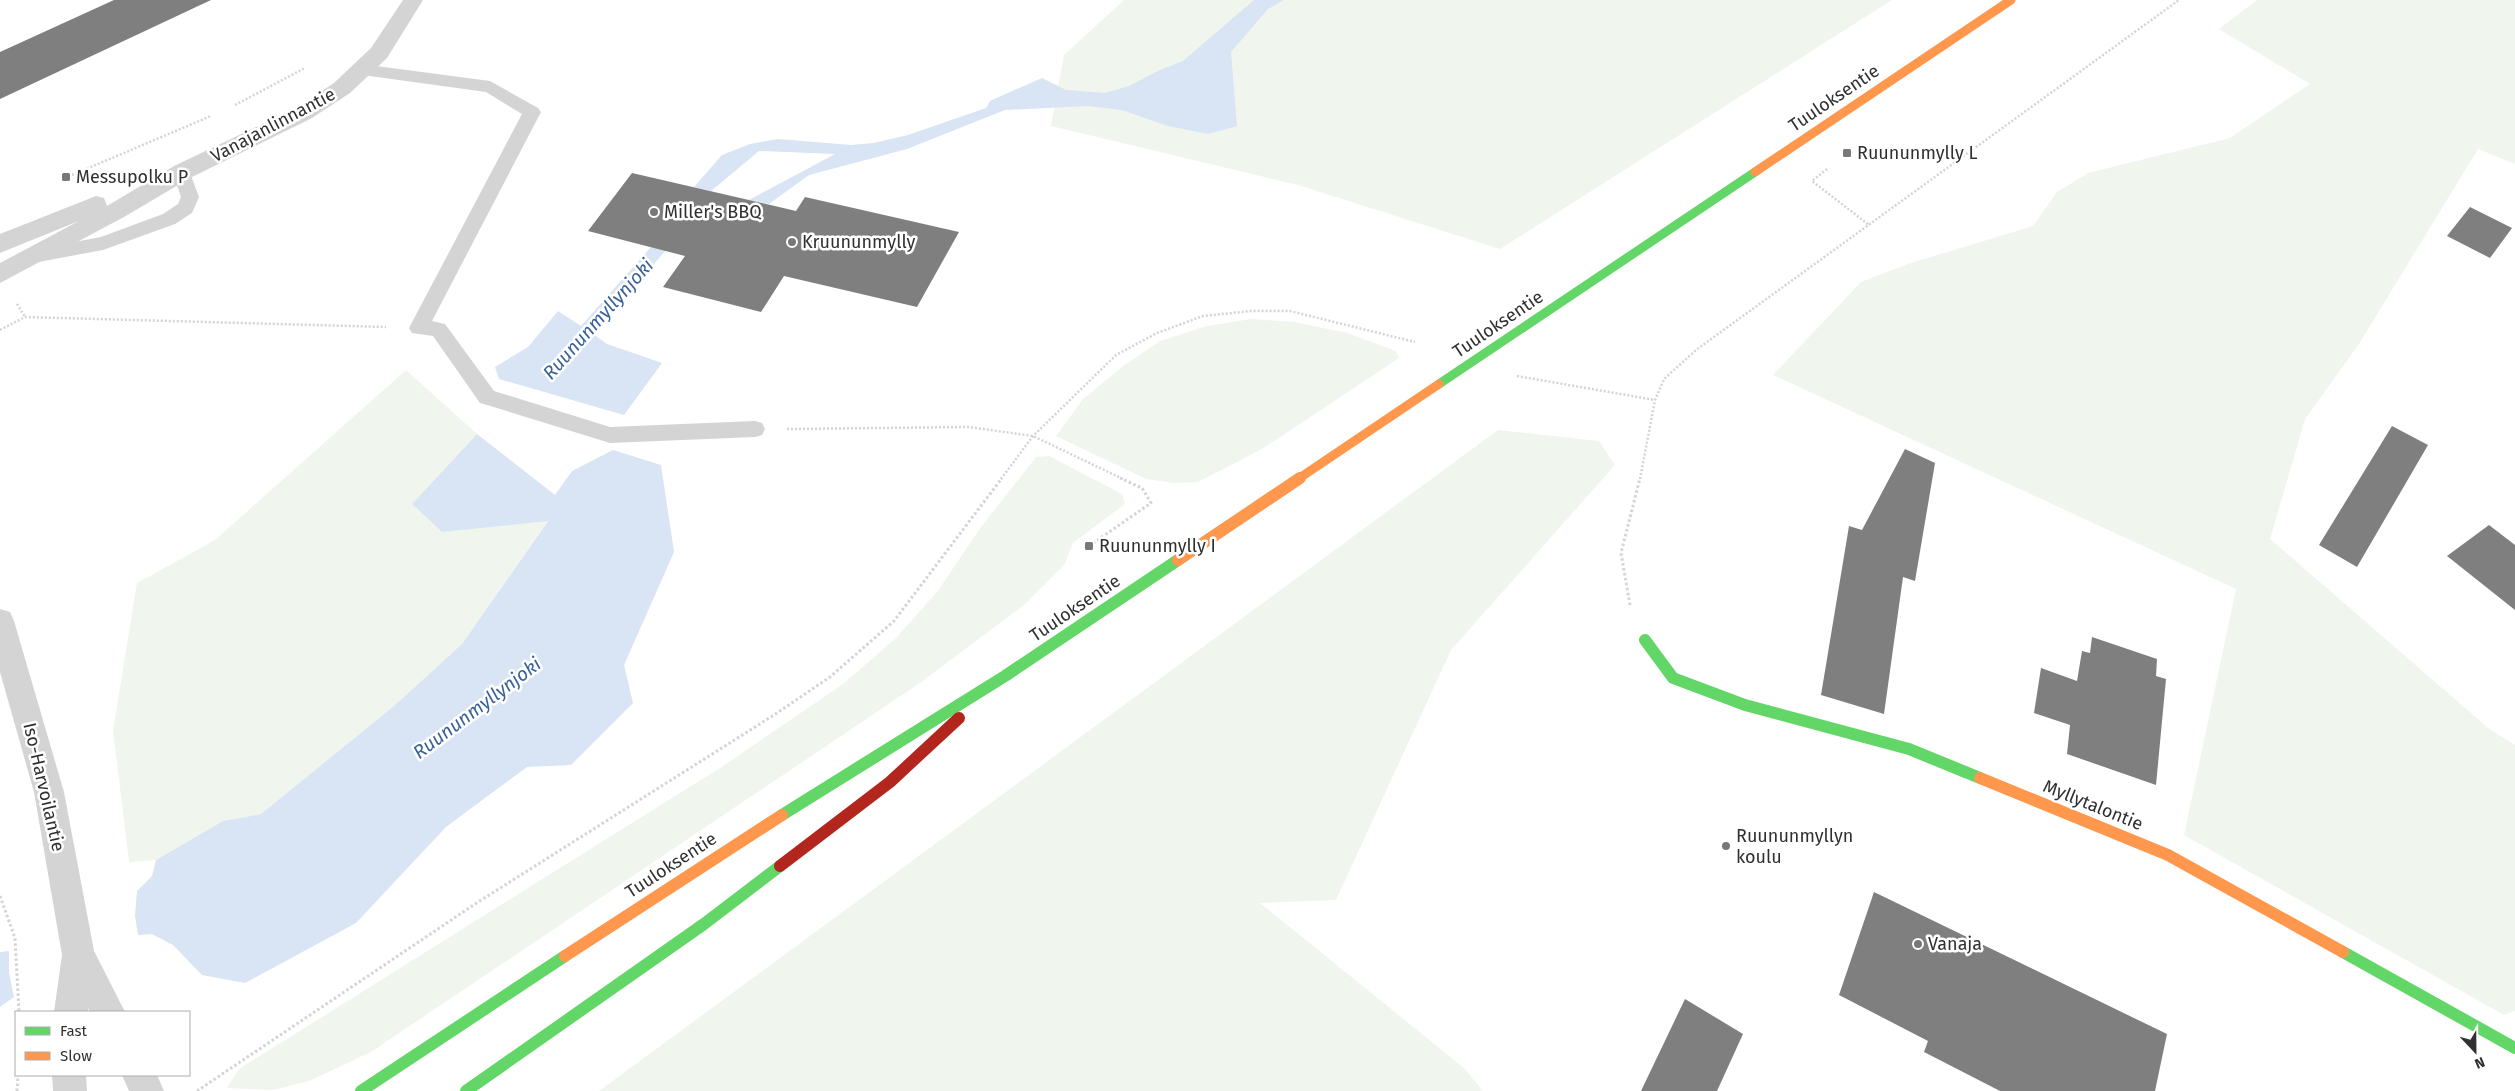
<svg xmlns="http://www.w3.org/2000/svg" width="2515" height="1091" font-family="'Fira Sans',sans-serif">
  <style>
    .green { fill: #f0f6ed }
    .water { fill: #d9e4f4 }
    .building { fill: #7f7f7f }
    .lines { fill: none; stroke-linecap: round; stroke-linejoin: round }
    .path-far1 { stroke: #d4d4d4; stroke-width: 2.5; stroke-dasharray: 2 2; stroke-linecap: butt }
    .path { stroke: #d4d4d4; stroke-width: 3; stroke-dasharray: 2.5 2.5; stroke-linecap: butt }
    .lane { fill: #d4d4d4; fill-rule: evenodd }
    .street { fill: #d4d4d4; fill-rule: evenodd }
    .fast-far1 { stroke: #63d668; stroke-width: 9 }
    .fast { stroke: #63d668; stroke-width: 12 }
    .slow-far1 { stroke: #ff974d; stroke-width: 9 }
    .slow { stroke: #ff974d; stroke-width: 12 }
    .jam { stroke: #b3261e; stroke-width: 12 }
    .poi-dot { fill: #787878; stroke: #fff; stroke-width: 2 }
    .labels { text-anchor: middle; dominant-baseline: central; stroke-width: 5; stroke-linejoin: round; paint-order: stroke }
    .street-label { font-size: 18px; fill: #303030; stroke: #fff }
    .poi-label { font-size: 18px; fill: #303030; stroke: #fff; text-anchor: start }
    .water-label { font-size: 19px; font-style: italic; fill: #386199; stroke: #fff }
  </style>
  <rect width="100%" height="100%" fill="#fff"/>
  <!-- green -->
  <g class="green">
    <path d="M1124 0H1892L1500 249 1298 185 1051 126 1064 55Z"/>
    <path d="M2257 0H2515V164L2478 149 2359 344 2305 419 2270 539 2487 727 2515 745V1011L2504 1015 2184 835 2236 589 1773 375 1861 282 1908 264 2033 226 2057 192 2088 173 2230 138 2310 84 2219 29Z"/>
    <path d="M1251 319 1295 322 1347 333 1396 351 1399 358 1262 449 1198 482 1173 483 1146 479 1056 436 1083 399 1122 367 1160 341 1207 326Z"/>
    <path d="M406 370 477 434 412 504 442 532 548 520 462 644 394 706 261 814 223 821 156 860 129 862 113 730 137 583 215 540Z"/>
    <path d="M1498 430 1599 441 1615 465 1451 650 1336 900 1260 903 1464 1068 1483 1091H599Z"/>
    <path d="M1049 456 1122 494 1125 504 1073 543 1064 565 1024 605 917 685 371 1052 309 1081 273 1090 227 1088 239 1069 723 766 843 684 895 639 937 592 981 527 1036 457Z"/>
  </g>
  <!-- water -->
  <g class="water">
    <path d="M1254 0H1284L1268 9 1231 52 1237 126 1208 134 1168 126 1122 110 1088 106 1005 110 907 149 809 175 769 204 749 200 835 154 759 151 711 191 694 187 722 155 750 144 778 139 851 145 874 143 908 135 986 108 990 101 1042 78 1066 90 1105 93 1129 86 1160 70 1183 61Z"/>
    <path d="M651 247 666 250 593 334 607 344 662 363 624 415 499 379 495 367 528 347 558 311 581 326Z"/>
    <path d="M477 434 555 495 572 471 613 450 661 465 674 552 624 665 633 703 571 765 527 767 446 827 356 923 245 983 202 975 173 945 152 934 138 935 135 916 137 891 152 876 156 860 223 821 261 814 394 706 462 644 548 521 442 532 412 504Z"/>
    <path d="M9 951V973L14 997 0 1007V952Z"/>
  </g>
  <!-- building -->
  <g class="building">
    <path d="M114 0H211L0 99V52Z"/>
    <path d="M632 173 796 211 805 197 959 232 917 307 784 276 761 312 663 287 685 256 588 231Z"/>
    <path d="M2470 207 2512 228 2490 258 2447 236Z"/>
    <path d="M2392 426 2428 445 2357 567 2319 545Z"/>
    <path d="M1905 449 1935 463 1915 581 1903 577 1884 714 1821 695 1849 526 1862 530Z"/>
    <path d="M2489 525 2515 545V610L2447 556Z"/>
    <path d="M2092 637 2157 659 2156 676 2166 679 2156 785 2067 754 2070 725 2034 713 2041 668 2077 681 2082 651 2090 653Z"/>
    <path d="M1874 892 2167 1034 2155 1091H2000L1924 1052 1928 1041 1839 995Z"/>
    <path d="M1685 999 1743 1034 1717 1091H1641Z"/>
  </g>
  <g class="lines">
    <!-- path-far1 -->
    <g class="path-far1">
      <path d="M235 105 305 68"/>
      <path d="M1827 169 1812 181 1869 225"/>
      <path d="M72 175 211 116"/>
      <path d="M17 304 25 317"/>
      <path d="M0 330 25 317 386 327"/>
      <path d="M1517 376 1655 400"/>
      <path d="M787 429 969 427 1033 436 1123 479"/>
      <path d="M1001 479 1033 436 1116 355 1157 333 1203 316 1251 311H1290L1415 342"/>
      <path d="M1640 479 1655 400 1664 379 1696 350 2179 0"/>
    </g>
    <!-- path -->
    <g class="path">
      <path d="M1089 546 1151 503 1142 488 1120 478"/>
      <path d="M1630 605 1621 553 1640 478"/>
      <path d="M0 896 15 938 19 1012"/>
      <path d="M17 1091 18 1075"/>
      <path d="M197 1091 475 904 774 715 830 677 894 621 1002 478"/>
    </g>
    <!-- lane -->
    <g class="lane">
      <path d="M361 64 490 81 538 108 541 112 432 321 445 324 494 391 610 427 755 421 762 423 765 429 762 435 755 437 610 443 487 405 480 403 433 336 412 333 409 328 522 114 486 92 355 74 353 70 355 66Z"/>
      <path d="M182 166 188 168 199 197 192 213 175 224 103 250 33 263 26 261 24 256 26 251 101 237 163 214 178 204 181 197 173 172 176 168Z"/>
    </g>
    <!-- street -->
    <g class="street">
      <path d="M403 0H423L387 58 350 93 312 118 190 178 124 217 0 283V263L79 221 0 253V234L96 196 104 198 107 206 174 166 296 108 334 83 371 48Z"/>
      <path d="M0 609 10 612 14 621 64 792 94 951 125 1012H90L88 1008V1012H54L62 955 34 792 0 672Z"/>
      <path d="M52 1075H86L87 1091H53Z"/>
      <path d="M122 1075H157L164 1091H129Z"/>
    </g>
    <!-- fast-far1 -->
    <path class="fast-far1" d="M1439 384 1755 172"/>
    <!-- fast -->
    <g class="fast">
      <path d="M1645 640 1673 678 1745 705 1909 749 1980 778"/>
      <path d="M782 815 1005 676 1178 560"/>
      <path d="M2343 952 2515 1048"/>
      <path d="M361 1091 565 956"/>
      <path d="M466 1091 704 924 780 866"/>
    </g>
    <!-- slow-far1 -->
    <g class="slow-far1">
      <path d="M1755 172 2011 0"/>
      <path d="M1298 479 1439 384"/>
    </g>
    <!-- slow -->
    <g class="slow">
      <path d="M1178 560 1300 478"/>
      <path d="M1980 778 2168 855 2343 952"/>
      <path d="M565 956 782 815"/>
    </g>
    <!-- jam -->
    <path class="jam" d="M780 866 890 782 959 718"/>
  </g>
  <!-- markers -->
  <g class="poi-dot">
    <rect x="1842" y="148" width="10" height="10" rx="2.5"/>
    <rect x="61" y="172" width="10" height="10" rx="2.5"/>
    <circle cx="654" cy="212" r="5"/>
    <circle cx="792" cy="242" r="5"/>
    <rect x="1084" y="541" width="10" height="10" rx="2.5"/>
    <circle cx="1726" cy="846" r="5"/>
    <circle cx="1918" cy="944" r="5"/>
  </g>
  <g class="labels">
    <!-- street labels -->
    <g class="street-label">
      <text transform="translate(1834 98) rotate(-34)">Tuuloksentie</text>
      <text transform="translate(273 125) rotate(-28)">Vanajanlinnantie</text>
      <text transform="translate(1498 324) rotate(-34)">Tuuloksentie</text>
      <text transform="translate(1075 608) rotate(-34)">Tuuloksentie</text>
      <text transform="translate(44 787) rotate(77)">Iso-Harvoilantie</text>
      <text transform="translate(2093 805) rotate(22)">Myllytalontie</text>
      <text transform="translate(671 865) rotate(-33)">Tuuloksentie</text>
    </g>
    <!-- poi labels -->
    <g class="poi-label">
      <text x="1857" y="153">Ruununmylly L</text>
      <text x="76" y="177">Messupolku P</text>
      <text x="664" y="212">Miller's BBQ</text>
      <text x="802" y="242">Kruununmylly</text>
      <text x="1099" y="546">Ruununmylly I</text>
      <text x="1736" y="836">Ruununmyllyn<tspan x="1736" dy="21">koulu</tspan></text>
      <text x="1928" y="944">Vanaja</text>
    </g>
    <!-- water labels -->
    <g class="water-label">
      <text transform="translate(598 319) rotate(-48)">Ruununmyllynjoki</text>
      <text transform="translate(477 708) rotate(-37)">Ruununmyllynjoki</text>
    </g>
  </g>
  <!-- legend -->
  <rect x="15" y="1011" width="175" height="65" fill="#ffffff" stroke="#acacac"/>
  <rect x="25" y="1027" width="25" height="8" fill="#63d668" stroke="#acacac"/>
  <text x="60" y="1036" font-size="15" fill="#303030">Fast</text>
  <rect x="25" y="1052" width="25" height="8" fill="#ff974d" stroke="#acacac"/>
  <text x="60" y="1061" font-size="15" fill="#303030">Slow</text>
  <!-- north arrow -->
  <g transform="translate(2475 1051) rotate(158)" stroke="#ffffff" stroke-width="4" paint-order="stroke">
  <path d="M0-4L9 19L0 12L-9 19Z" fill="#303030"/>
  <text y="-8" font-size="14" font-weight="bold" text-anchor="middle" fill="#303030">N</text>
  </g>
</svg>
